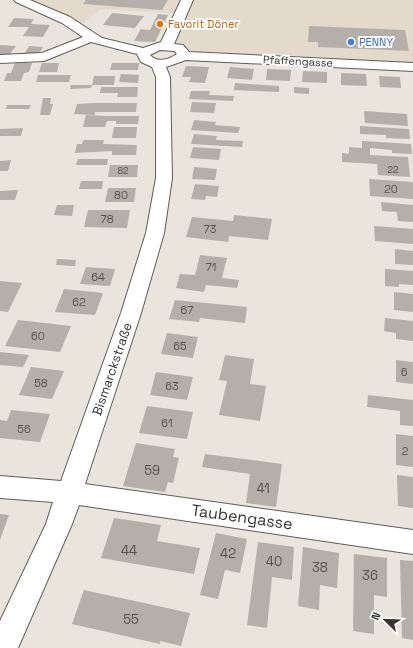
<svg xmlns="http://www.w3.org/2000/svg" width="413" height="648" font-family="'Space Grotesk',sans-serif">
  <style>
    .built { fill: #e3dacb }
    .building { fill: #b4afa8 }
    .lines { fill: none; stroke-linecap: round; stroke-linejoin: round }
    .street-casing { stroke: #615d56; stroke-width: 2 }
    .street { fill: #fff; fill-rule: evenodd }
    .food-dot { fill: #e8710a; stroke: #fff; stroke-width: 1.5 }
    .shop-dot { fill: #3f7fe0; stroke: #fff; stroke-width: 1.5 }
    .labels { text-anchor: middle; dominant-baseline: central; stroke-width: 4; stroke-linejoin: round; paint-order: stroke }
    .far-number-label { font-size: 9px; fill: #56534f }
    .far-food-label { font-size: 11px; fill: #c56008; stroke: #fff; text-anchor: start }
    .far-shop-label { font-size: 11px; fill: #366cbe; stroke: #fff; text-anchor: start }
    .far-street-label { font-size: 11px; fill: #363431; stroke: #fff }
    .number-label { font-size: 11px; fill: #56534f }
    .street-label { font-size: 13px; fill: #363431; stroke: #fff }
    .near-number-label { font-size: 13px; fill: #56534f }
    .near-street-label { font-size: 16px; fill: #363431; stroke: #fff }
  </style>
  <rect width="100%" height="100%" fill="#e9e4dc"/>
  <!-- built -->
  <path class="built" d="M26 0H413V65L189 52 176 40 183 14 101 9 81 25Z"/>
  <!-- building -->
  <g class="building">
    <path d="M86 0H168L162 10 83 4Z"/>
    <path d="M112 13 144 16 135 28 103 25Z"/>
    <path d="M158 14 168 15 155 42 134 41 141 29 150 30Z"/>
    <path d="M14 18 34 19 31 24 50 25 43 37 23 36 29 27H8Z"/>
    <path d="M309 26 405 30 409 51 318 47V42H308Z"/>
    <path d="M0 45 16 46 10 54H0Z"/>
    <path d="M29 46 43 47 39 54 25 53Z"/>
    <path d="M15 63H32L29 72 24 73 21 81H4L7 73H11Z"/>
    <path d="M42 63H59L57 72H39Z"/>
    <path d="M112 63H139L138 70H110Z"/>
    <path d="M186 66 209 67 205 83 189 82 191 77H182Z"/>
    <path d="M230 67 254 69 252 80 227 78Z"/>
    <path d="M267 69 291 70 290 81 266 80Z"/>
    <path d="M303 71 327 72V83L302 82Z"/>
    <path d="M341 73 366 74 367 86 341 85Z"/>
    <path d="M121 74 139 75 138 83 119 82Z"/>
    <path d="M38 75H71L69 82H36Z"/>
    <path d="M94 76H115L114 85H92Z"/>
    <path d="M379 76 400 77 401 88 380 87Z"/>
    <path d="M235 83 279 86V92L234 90Z"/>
    <path d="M71 85H92L91 88 70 89Z"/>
    <path d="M101 87H138L137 97H117L118 93H100Z"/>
    <path d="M294 87 309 88V94L294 93Z"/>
    <path d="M191 91H210L209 95 234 96 233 101 189 99Z"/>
    <path d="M43 98H51L50 104H53L50 115H40Z"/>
    <path d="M192 102 216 103 214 113 190 112Z"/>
    <path d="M94 103H137L136 112H95V115L74 114 77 104Z"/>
    <path d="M7 105H31L29 109H6Z"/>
    <path d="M364 111 407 114 408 126 365 123Z"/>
    <path d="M86 115 108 116H139L138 124H116V121H107L105 127H83Z"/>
    <path d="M194 120 216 122 215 125 240 127 238 133 191 130Z"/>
    <path d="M360 126 409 129 410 139 386 138V135L360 134Z"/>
    <path d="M114 127H137L136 138H112Z"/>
    <path d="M23 128 21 136H0V129Z"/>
    <path d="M194 134 217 136 216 140 243 141 242 147 191 144Z"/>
    <path d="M83 140H104L103 144 137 145 136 155H112V151L75 153 77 144H82Z"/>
    <path d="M362 141 411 144 412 154 392 153V150L370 148V155L408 157 410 177 378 175 377 164 342 162V153L349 154V147L362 148Z"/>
    <path d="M193 147 221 149 219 160 190 158Z"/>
    <path d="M78 159H108L107 165H76Z"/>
    <path d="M11 160 8 171H0V161Z"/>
    <path d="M110 165H138L137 177H108Z"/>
    <path d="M194 167 217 169 215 180 192 179Z"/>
    <path d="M369 179 413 182V199L370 196Z"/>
    <path d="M81 181H103L102 189H79Z"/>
    <path d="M195 184 219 186 217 197 206 196 205 200 191 199Z"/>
    <path d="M108 188H136L134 202H105Z"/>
    <path d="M18 190 15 200H0V191Z"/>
    <path d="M381 202 413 205V222L398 221 397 212 382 211Z"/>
    <path d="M57 205H74L72 216 54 215Z"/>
    <path d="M88 210H130L127 228 84 227Z"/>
    <path d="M234 215 272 219 268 240 229 236 228 242 186 237 192 217 233 221Z"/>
    <path d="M374 226 413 229V244L375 241Z"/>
    <path d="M395 249 413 251V265L395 264Z"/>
    <path d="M200 255 227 258 222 278 239 280 237 288 206 285 204 292 176 288 180 274 195 275Z"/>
    <path d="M57 259 76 260 75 266 56 265Z"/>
    <path d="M86 267 115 269 110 286 80 284Z"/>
    <path d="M385 269 413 271V285L399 284V287L385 286Z"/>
    <path d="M0 281 22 283 8 312 0 311Z"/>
    <path d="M64 289 103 293 95 315 55 312Z"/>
    <path d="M394 292 413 294V312L394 310Z"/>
    <path d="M175 300 247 307 245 323 200 318 199 322 169 319Z"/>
    <path d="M385 318 413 321V341L396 339V333L384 331Z"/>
    <path d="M18 320 71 326 60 352 5 346Z"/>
    <path d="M167 333 198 337 193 358 161 354Z"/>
    <path d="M0 352 29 355 23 367 0 365Z"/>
    <path d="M225 355 254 359 250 384 266 386 260 421 219 415 227 381 219 380Z"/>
    <path d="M396 360 413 362V384L396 382Z"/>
    <path d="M31 367 64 371 52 399 19 395Z"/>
    <path d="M156 372 193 377 187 400 150 395Z"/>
    <path d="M368 395 413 400V426L400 425V411L367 407Z"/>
    <path d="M147 406 193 412 187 439 139 433Z"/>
    <path d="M11 410 50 414 40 442 0 438V420L7 421Z"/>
    <path d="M396 434 413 436V467L396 465Z"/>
    <path d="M136 443 175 449 173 457 179 458 173 483 168 482 165 492 123 486Z"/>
    <path d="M205 454 282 464 276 507 246 503 250 474 202 467Z"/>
    <path d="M397 475 413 477V508L398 506Z"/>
    <path d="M0 514 9 515 0 540Z"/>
    <path d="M114 518 161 525 157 541 200 548 194 574 101 558Z"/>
    <path d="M216 533 247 539 240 573 225 570 218 599 200 595Z"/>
    <path d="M258 542 294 547 292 580 272 577 267 628 247 625Z"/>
    <path d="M303 547 339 553 337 588 320 585 319 610 298 606Z"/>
    <path d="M354 554 387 558V597L374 595V634L353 631Z"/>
    <path d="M400 560 413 561V640L402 638Z"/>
    <path d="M84 590 190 613 181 646 160 641V644L72 624Z"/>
  </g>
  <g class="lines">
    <!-- street casing -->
    <g class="street-casing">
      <path id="street" d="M14 0H30L70 17 102 38 143 48 161 42 181 0H193L174 44 183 45 189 52 413 63V71L186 60 166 67 170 77 172 178 164 233 141 313 85 484 413 530V554L79 505 72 524 18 648H0V621L46 524 53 502 0 498V476L61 481 121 313 146 233 156 178V77L152 67 141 62 137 54 91 42 44 61 0 63V55L42 53 83 37 62 23 16 2ZM160 50 174 51 177 54C168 60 157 63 150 55Z"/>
    </g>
    <!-- street -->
    <use href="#street" class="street"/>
  </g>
  <!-- markers -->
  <circle class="food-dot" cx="160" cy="24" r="4"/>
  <circle class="shop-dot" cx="351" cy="42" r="4"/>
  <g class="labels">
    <!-- far-number labels -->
    <g class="far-number-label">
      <text x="393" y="170">22</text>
      <text x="123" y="171">82</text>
    </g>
    <!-- far-food labels -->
    <g class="far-food-label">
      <text x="168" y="24">Favorit Döner</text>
    </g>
    <!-- far-shop labels -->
    <g class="far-shop-label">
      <text x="359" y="42">PENNY</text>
    </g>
    <!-- far-street labels -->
    <g class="far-street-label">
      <text transform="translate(298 61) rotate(3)">Pfaffengasse</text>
    </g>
    <!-- number labels -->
    <g class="number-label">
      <text x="391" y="189">20</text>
      <text x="121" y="195">80</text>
      <text x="107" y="219">78</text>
      <text x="210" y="229">73</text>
      <text x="211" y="267">71</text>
      <text x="98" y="277">64</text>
      <text x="79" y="302">62</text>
      <text x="187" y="310">67</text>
      <text x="38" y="336">60</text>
      <text x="180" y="346">65</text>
      <text x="404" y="372">6</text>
      <text x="41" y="383">58</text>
      <text x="172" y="386">63</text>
      <text x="167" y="423">61</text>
      <text x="24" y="429">56</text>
      <text x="405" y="451">2</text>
    </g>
    <!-- street labels -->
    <g class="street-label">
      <text transform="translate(112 369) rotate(-71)">Bismarckstraße</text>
    </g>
    <!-- near-number labels -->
    <g class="near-number-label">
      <text x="152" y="470">59</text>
      <text x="263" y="488">41</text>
      <text x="129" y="550">44</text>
      <text x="228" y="553">42</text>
      <text x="274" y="561">40</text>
      <text x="320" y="567">38</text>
      <text x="370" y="575">36</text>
      <text x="131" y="619">55</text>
    </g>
    <!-- near-street labels -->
    <g class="near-street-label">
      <text transform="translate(242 517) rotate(8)">Taubengasse</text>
    </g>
  </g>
  <!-- north arrow -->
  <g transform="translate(385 620) rotate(293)" stroke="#ffffff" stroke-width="3" paint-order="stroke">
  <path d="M0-3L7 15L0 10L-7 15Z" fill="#363431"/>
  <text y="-6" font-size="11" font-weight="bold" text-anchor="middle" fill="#363431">N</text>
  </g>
</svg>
